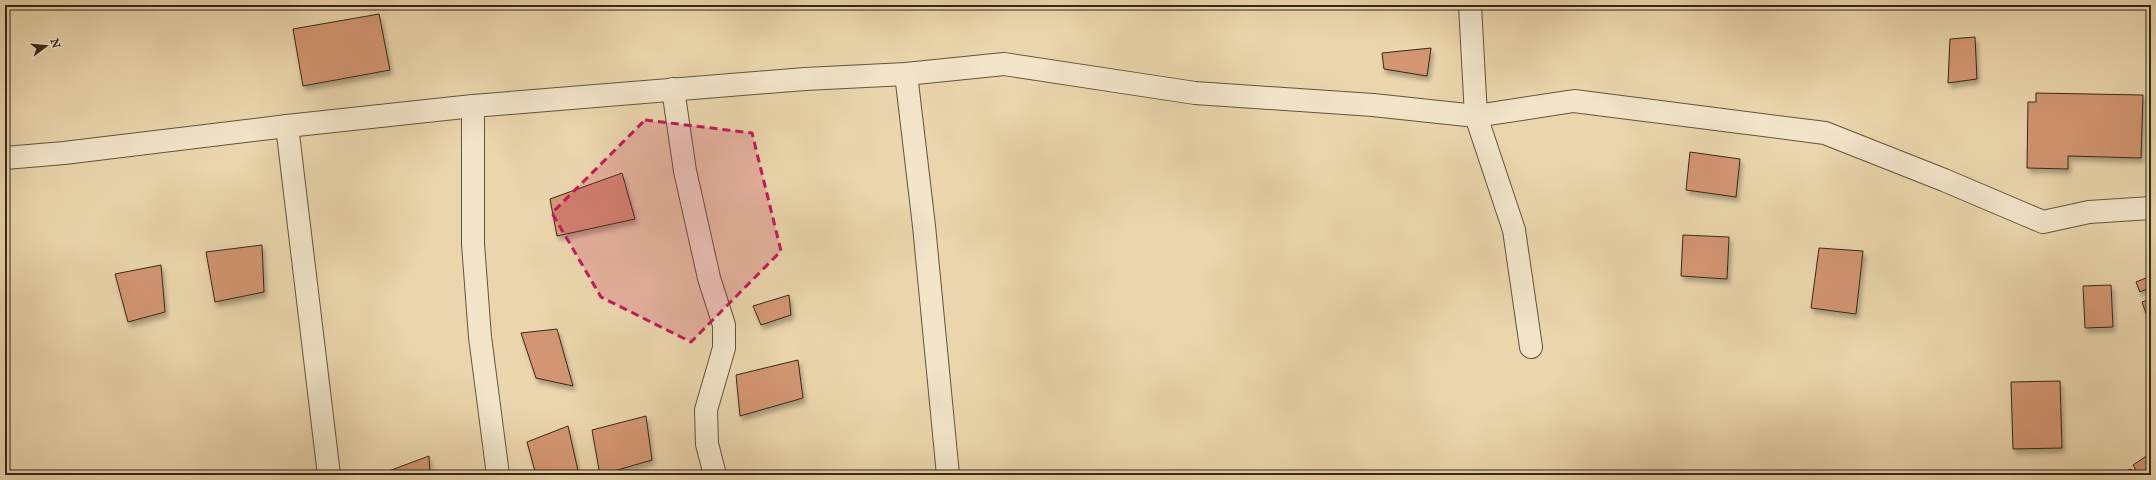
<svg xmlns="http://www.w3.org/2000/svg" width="2156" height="480" font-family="'IM FELL English',serif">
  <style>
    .building { fill: #d39672; stroke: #352816; filter: url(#shadow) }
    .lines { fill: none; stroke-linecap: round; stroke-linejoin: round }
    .street-casing { stroke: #62533c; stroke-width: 24 }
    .street { stroke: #f1e4c9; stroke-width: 22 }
    .marked { fill: #c2185b; fill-opacity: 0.2; stroke: #c2185b; stroke-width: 3; stroke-dasharray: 8 5; stroke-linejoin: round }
  </style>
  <defs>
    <filter id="shadow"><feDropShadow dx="2.5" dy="4.5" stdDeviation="2" flood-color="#0004"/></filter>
  </defs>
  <rect width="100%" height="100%" fill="#ead5ac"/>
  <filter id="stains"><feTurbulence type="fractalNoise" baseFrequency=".005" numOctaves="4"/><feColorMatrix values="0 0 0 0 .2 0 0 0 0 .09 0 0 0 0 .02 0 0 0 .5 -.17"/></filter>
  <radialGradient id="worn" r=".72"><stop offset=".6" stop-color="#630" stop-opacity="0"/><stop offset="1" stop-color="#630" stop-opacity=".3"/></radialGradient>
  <!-- building -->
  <g class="building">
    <path d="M379 14 390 70 303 86 293 29Z"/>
    <path d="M1975 37 1977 79 1948 83 1950 39Z"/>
    <path d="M1431 48 1427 76 1384 69 1382 53Z"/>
    <path d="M2036 93 2143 95 2141 158 2068 156V169L2027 168 2028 102H2036Z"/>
    <path d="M1690 152 1740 159 1736 197 1686 190Z"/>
    <path d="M622 173 635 219 557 236 550 199Z"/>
    <path d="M1683 235 1729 237 1727 279 1681 276Z"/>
    <path d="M262 245 264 292 215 302 206 252Z"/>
    <path d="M1819 248 1863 251 1856 314 1811 308Z"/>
    <path d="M161 265 165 312 128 322 115 274Z"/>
    <path d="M2151 276V287L2140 292 2136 282Z"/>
    <path d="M2111 285 2113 327 2085 328 2083 286Z"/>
    <path d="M789 295 791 315 761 325 753 306Z"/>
    <path d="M2151 299V327L2142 302Z"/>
    <path d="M557 329 573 386 536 378 521 333Z"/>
    <path d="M798 360 803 398 740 416 736 375Z"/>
    <path d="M2060 381 2062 448 2013 449 2011 382Z"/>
    <path d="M646 416 652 460 600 475 592 430Z"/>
    <path d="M568 426 579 475H536L527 442Z"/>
    <path d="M2151 453V475H2139L2133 465Z"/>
    <path d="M429 456 430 475H386V472Z"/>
    <path d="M2131 469 2133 475H2118V474Z"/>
  </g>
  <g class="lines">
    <!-- street casing -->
    <g class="street-casing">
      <g id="street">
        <path d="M1470 5 1476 116 1514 230 1531 347"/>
        <path d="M906 74 924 226 948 475"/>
        <path d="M673 89 685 171 709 278 724 325V348L706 410 707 444 715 475"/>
        <path d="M473 106V244L480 337 498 475"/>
        <path d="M287 126 329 475"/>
        <path d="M5 158 64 153 287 126 473 106 805 79 906 74 1004 64 1195 93 1373 105 1476 116 1574 101 1825 133 1944 180 2043 222 2089 212 2151 208"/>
      </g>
    </g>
    <!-- street -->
    <use href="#street" class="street"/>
  </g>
  <!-- marked area -->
  <path class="marked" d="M645 120 752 133 781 251 691 342 601 297 552 213Z"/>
  <!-- margin -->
  <rect width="2156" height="480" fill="none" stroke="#ead5ac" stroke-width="20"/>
  <rect x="6" y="6" width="2144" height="468" fill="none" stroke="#352816" stroke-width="2"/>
  <rect x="10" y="10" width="2136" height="460" fill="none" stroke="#352816"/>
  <!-- north arrow -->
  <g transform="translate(46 46) rotate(74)" stroke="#f1e4c9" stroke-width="3" paint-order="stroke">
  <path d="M0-3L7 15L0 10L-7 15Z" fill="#352816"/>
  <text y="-6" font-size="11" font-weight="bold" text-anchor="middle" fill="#352816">N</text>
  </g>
  <rect width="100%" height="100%" filter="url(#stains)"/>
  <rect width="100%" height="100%" fill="url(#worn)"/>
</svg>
